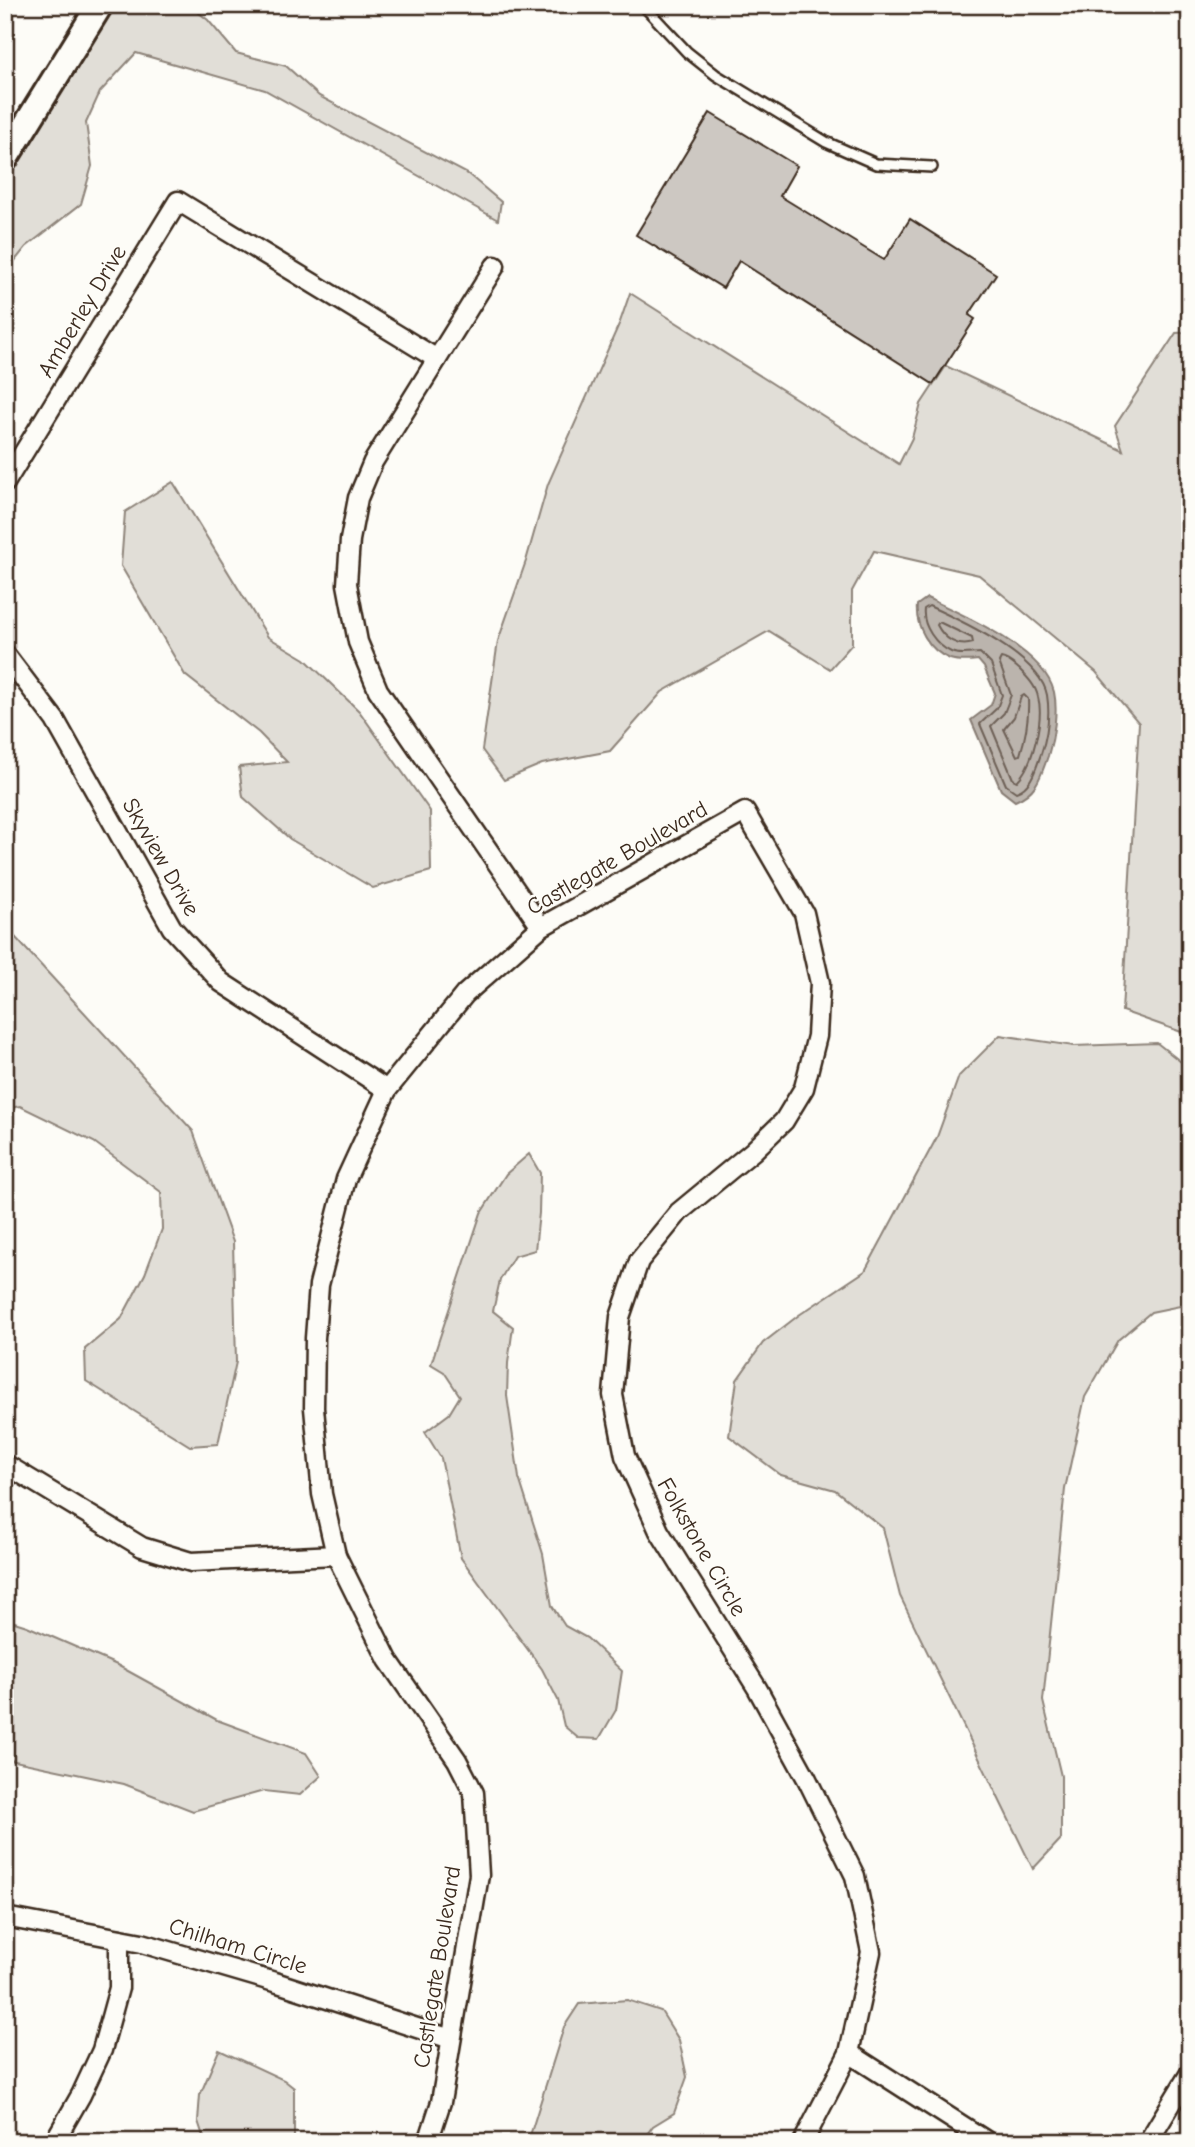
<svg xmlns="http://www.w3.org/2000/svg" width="1195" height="2147" font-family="'Comic Neue',sans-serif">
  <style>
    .green { fill: #e1ded7; stroke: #8e847a; stroke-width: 2 }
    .water { fill: #bbb4ad; stroke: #887d74; stroke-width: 2 }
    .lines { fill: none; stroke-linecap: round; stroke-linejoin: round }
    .shore { stroke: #6e6157; stroke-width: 2 }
    .building { fill: #cdc8c2; stroke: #3b2a1e; stroke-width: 2 }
    .lane-casing { stroke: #3b2a1e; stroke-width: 14 }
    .street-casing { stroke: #3b2a1e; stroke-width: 23 }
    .secondary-casing { stroke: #3b2a1e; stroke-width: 30 }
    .lane { stroke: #fdfcf7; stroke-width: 9 }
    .street { stroke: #fdfcf7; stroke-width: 18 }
    .secondary { stroke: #fdfcf7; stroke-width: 24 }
    .labels { text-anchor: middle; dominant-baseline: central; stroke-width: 5; stroke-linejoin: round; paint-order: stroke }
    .street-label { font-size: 23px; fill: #3b2a1e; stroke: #fdfcf7 }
  </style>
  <rect width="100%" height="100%" fill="#fdfcf7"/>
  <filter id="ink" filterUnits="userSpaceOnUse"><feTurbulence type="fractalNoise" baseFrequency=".0143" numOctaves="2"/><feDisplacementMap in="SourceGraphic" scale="14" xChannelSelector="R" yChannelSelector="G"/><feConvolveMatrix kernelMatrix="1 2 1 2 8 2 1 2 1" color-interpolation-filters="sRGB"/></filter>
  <g filter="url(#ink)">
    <!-- green -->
    <g class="green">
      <path d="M111 5H189L208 20 236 53 286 66 319 96 468 174 501 202 498 220 265 90 136 53 100 92 86 123 92 166 81 204 26 247 5 273V178Z"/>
      <path d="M630 293 899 464 912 438 921 404 946 366 1123 450 1115 426 1176 333 1190 332V1035L1122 1011 1139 723 1096 672 979 575 874 551 852 591V644L830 669 769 631 662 692 610 751 542 764 504 780 482 750 498 641 526 561 548 484 620 322Z"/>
      <path d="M173 482 268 637 305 659 359 711 430 811 431 871 373 888 290 839 243 797 239 767 287 762 259 733 185 675 121 566 125 512Z"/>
      <path d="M5 926 193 1131 233 1242 236 1362 218 1444 190 1446 86 1381 85 1349 121 1319 145 1274 162 1229 161 1192 94 1142 20 1106 5 1109Z"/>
      <path d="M1000 1035 1074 1046 1157 1043 1190 1069V1304L1151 1312 1118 1340 1085 1397 1065 1489 1043 1701 1061 1776V1839L1033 1869 900 1596 883 1528 835 1490 781 1475 729 1436 737 1380 763 1343 799 1315 865 1271 937 1137 959 1076Z"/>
      <path d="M529 1154 540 1173 539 1213 535 1250 514 1256 500 1280 493 1311 513 1327 508 1363 507 1396 519 1478 543 1554 552 1606 565 1626 587 1638 622 1671 616 1710 599 1739 578 1738 564 1726 558 1700 542 1669 461 1558 441 1458 425 1432 449 1414 460 1396 444 1372 431 1364 481 1213 506 1174Z"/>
      <path d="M5 1619 27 1626 117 1665 217 1720 306 1753 321 1776 300 1795 264 1791 193 1811 124 1784 5 1759Z"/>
      <path d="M627 2000 661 2011 679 2040 687 2077 674 2113 653 2126 641 2142H528L564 2027 579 2004Z"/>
      <path d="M219 2050 284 2080 294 2088V2137L291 2142H205L198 2121 200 2095Z"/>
    </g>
    <!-- water -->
    <path class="water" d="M927 598C964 615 1044 650 1054 692 1058 711 1054 737 1048 756 1040 778 1037 792 1015 801L1001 790 971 720 991 705 995 693 984 667 978 660C969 661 959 662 950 659 929 651 915 626 917 605Z"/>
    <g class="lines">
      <!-- shore -->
      <g class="shore">
        <path d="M929 606C962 621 1040 657 1047 695 1050 714 1047 736 1041 754 1036 768 1031 788 1016 792L1006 785 980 724 997 708 1002 695 991 664 980 653C971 653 960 656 951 652 936 645 922 626 924 609Z"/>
        <path d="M939 622 972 638 973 643C958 648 944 639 937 625Z"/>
        <path d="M1001 658C1008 659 1013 664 1019 669 1027 677 1036 686 1038 697 1044 718 1033 766 1017 781L1013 779 991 726 1004 713 1011 695 999 662Z"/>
        <path d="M1024 695 1028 699C1029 718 1026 736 1020 755L1017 756 1004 729 1014 717 1021 697Z"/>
      </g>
    </g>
    <!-- building -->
    <path class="building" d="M710 113 797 166 780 196 884 260 910 219 996 274 969 315 975 319 933 384 739 261 723 288 636 235Z"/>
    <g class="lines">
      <!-- lane casing -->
      <g class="lane-casing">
        <path id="lane" d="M643 5 687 52 716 75 826 142 876 164 932 167"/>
      </g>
      <!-- street casing -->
      <g class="street-casing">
        <g id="street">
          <path d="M495 266 373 462 358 498 350 540 347 584 358 642 378 690 541 927"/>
          <path d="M5 483 178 201 437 359"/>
          <path d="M5 654 55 720 172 928 221 982 387 1090"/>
          <path d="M5 1464 142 1547 191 1562 336 1555"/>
          <path d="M5 1917 142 1943 278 1983 451 2039"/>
          <path d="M849 2053 988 2142"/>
          <path d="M54 2142 81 2095 102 2050 119 1988V1939"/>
          <path d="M428 2142 441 2102 479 1875 474 1793 457 1760 388 1660 336 1555 322 1494 314 1408 315 1338 319 1285 346 1179 387 1090 465 994 541 927 745 812 804 913 820 983 817 1036 804 1088 784 1121 753 1151 679 1212 639 1261 620 1317 613 1395 625 1456 659 1531 757 1688 807 1779 855 1876 871 1952 849 2053 803 2142"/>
          <path d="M1148 2142 1190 2073"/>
        </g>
      </g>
      <!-- secondary casing -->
      <g class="secondary-casing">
        <path id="secondary" d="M5 159 100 5"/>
      </g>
      <!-- lane -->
      <use href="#lane" class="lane"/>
      <!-- street -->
      <use href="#street" class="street"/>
      <!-- secondary -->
      <use href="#secondary" class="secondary"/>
    </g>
  </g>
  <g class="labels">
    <!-- street labels -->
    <g class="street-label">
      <text transform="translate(82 311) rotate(-59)">Amberley Drive</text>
      <text transform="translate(161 857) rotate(60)">Skyview Drive</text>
      <text transform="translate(617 858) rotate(-30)">Castlegate Boulevard</text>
      <text transform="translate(702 1547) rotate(60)">Folkstone Circle</text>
      <text transform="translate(238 1946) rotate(17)">Chilham Circle</text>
      <text transform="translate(437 1967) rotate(-81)">Castlegate Boulevard</text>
    </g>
  </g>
  <!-- margin -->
  <rect width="1195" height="2147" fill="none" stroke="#fdfcf7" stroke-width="28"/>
  <rect x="14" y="14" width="1167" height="2119" fill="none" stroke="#3b2a1e" stroke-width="2.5" filter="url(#ink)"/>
</svg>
